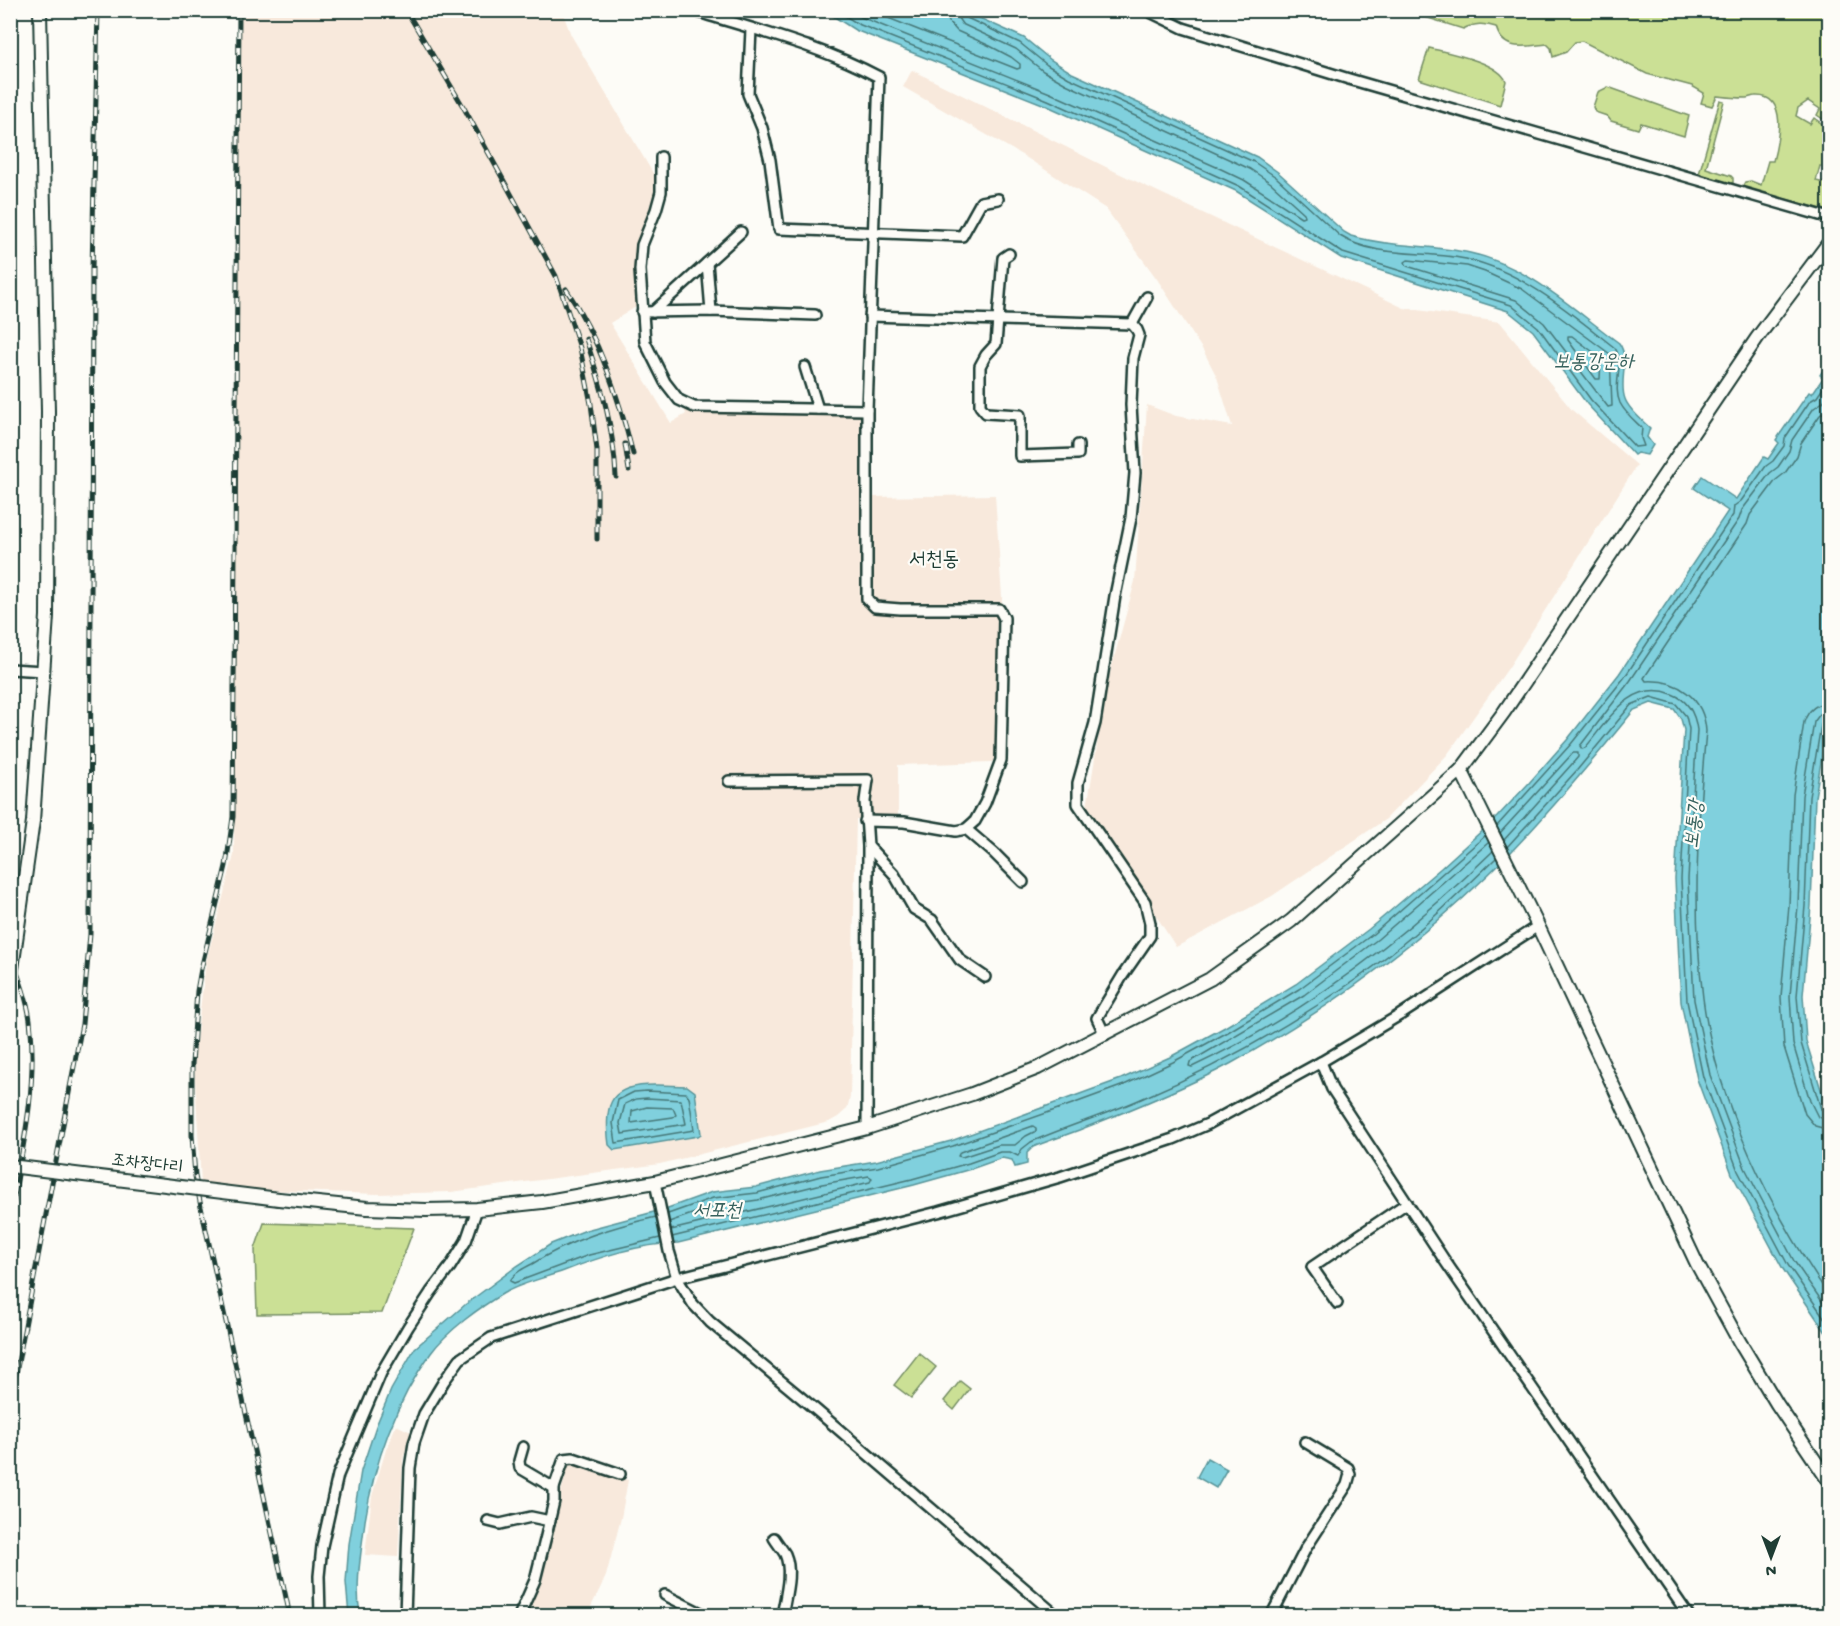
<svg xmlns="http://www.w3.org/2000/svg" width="1840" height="1626" font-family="'Gochi Hand','Poor Story',sans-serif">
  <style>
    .built { fill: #f8e9dc }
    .green { fill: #cbe095; stroke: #758e64; stroke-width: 1.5 }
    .water { fill: #80d0dd; stroke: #599599; stroke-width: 1.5 }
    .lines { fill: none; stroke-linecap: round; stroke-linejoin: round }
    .shore { stroke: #467878; stroke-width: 1.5 }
    .minor-casing { stroke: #1f3d34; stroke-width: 14 }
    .major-casing { stroke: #1f3d34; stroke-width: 16 }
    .minor { stroke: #fdfcf7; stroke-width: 9 }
    .major { stroke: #fdfcf7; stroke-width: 12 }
    .rail-casing { stroke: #1f3d34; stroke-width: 5 }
    .rail { stroke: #fdfcf7; stroke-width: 3; stroke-dasharray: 9; stroke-linecap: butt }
    .major-bridge-casing { stroke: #1f3d34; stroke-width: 16; stroke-linecap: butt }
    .major-bridge { stroke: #fdfcf7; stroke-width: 12 }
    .labels { text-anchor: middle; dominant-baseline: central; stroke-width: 4.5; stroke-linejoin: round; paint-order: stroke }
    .street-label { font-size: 18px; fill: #1f3d34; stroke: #fdfcf7 }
    .water-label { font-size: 20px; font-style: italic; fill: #37625e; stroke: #fdfcf7 }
    .quarter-label { font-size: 21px; fill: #1f3d34; stroke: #fdfcf7 }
  </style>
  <rect width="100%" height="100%" fill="#fdfcf7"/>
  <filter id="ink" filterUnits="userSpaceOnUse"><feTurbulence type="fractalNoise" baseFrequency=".0167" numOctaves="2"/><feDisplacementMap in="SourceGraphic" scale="12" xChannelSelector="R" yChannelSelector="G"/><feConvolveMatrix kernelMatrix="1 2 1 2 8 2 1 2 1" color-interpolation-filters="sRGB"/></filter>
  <g filter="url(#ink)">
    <!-- built -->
    <g class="built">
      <path d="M240 11H562L571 35 657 180V200L637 253 639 305 610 323 671 423 686 414 684 409 862 414 871 497 995 495 1002 597 998 754 992 762 898 765V818L856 819 850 1097 847 1109 838 1117 829 1122 660 1164 451 1192 377 1194 242 1189 201 1184 194 1058 206 962 234 855Z"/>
      <path d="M912 70 1114 171 1404 308 1500 322 1572 410 1637 465 1509 667 1447 755 1386 819 1272 896 1176 947 1087 807 1107 684 1135 581 1147 405 1176 416 1232 426 1217 377 1204 352 1157 279 1106 209 1027 158 903 87Z"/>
      <path d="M396 1425 411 1432 403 1459 398 1557 365 1555 372 1496 386 1450Z"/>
      <path d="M569 1464 628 1480 621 1518 606 1576 587 1615 525 1616Z"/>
    </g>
    <!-- green -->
    <g class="green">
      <path d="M1406 11H1829V123L1817 115 1820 109 1808 101 1798 108 1796 116 1810 124 1814 118 1829 129V169L1820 166 1816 181 1829 184V211L1742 187 1745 182 1751 181 1761 185 1768 161H1773C1778 142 1789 94 1755 96 1752 96 1749 98 1746 98 1736 98 1726 97 1717 96L1712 106 1701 103 1704 93 1692 86 1647 74 1582 41 1575 42 1566 52 1553 57 1551 48 1547 44C1525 46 1503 53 1496 27 1484 23 1475 23 1463 29Z"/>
      <path d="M1429 48C1449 53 1498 62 1506 81L1500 105 1419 79Z"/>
      <path d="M1608 87 1689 116 1684 136 1641 123 1638 129 1611 121 1607 116 1595 112 1593 107 1598 92Z"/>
      <path d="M1720 100 1724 101 1706 168 1731 176 1733 178V184L1699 174Z"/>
      <path d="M264 1223 414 1228 382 1313 257 1314 255 1249Z"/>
      <path d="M919 1353 936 1367 911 1398 894 1385Z"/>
      <path d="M960 1381 970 1389 954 1410 944 1401Z"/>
    </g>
    <!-- water -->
    <g class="water">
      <path d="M825 11H964L1024 38 1051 60 1072 73 1257 157 1279 173 1344 232 1351 236C1390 247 1430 245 1470 253 1527 265 1574 310 1619 343 1631 360 1618 381 1625 399 1629 410 1642 420 1650 428L1647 437 1653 445 1647 455 1637 453 1634 455 1587 404 1533 331 1508 311 1341 258 1236 191 1045 105 855 30Z"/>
      <path d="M1829 361 1830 709 1815 797 1811 906 1803 995 1806 1041 1829 1115V1337L1783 1269 1732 1174 1697 1079 1681 1002 1675 879 1684 730 1681 719 1674 709 1651 703 1634 710C1595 758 1555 806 1512 851 1429 936 1334 1007 1230 1064 1183 1089 1133 1109 1084 1128 1067 1135 1050 1140 1033 1147L1027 1153V1164L1015 1167 1012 1160 1002 1158 971 1169 914 1185 678 1243C638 1244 600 1257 564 1271 544 1278 522 1283 504 1293 480 1307 447 1331 431 1353 396 1401 374 1463 365 1521 361 1553 355 1584 360 1615L349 1616 346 1582 349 1544 361 1471 376 1426 391 1390 415 1348 466 1304 517 1266 551 1244 586 1230 665 1209 712 1192 756 1187 820 1170 876 1161 951 1141 1121 1079 1170 1057 1225 1027 1296 984 1369 929 1441 868 1497 817 1529 783 1567 740 1619 674 1728 511 1694 488 1702 476 1736 499 1764 457 1768 459 1779 443 1776 440 1809 392 1812 394 1823 378 1820 375Z"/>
      <path d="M658 1085 687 1086 695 1092 701 1134 698 1136 614 1150 609 1145C603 1101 611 1084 658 1085Z"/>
      <path d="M1207 1458 1227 1469 1216 1488 1197 1477Z"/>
    </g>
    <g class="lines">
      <!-- shore -->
      <g class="shore">
        <path d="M836 10 858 24 1048 100 1239 186 1343 253 1511 305 1538 327 1591 400 1635 447 1644 446 1641 438 1642 428C1635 421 1625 413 1620 403 1612 386 1625 364 1615 348 1573 315 1523 272 1470 260 1430 250 1376 259 1340 236L1276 177 1254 162 1069 78 1047 65 1020 43 967 18 964 10"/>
        <path d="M849 10 861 17 1050 93 1221 169 1244 180 1301 217 1305 216 1304 213 1271 183 1250 169 1066 84 1043 71 1016 49 962 24 958 18 956 10"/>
        <path d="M868 10 1017 69 1020 68V64L1011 57 990 46 957 31 949 22 947 10"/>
        <path d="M1408 260 1467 266 1485 272 1522 289 1610 354 1612 406 1608 407 1544 323 1516 300 1407 266 1405 262Z"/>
        <path d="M1568 336H1572L1601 358 1600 379H1596L1568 340Z"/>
        <path d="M1830 392 1823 402 1814 408 1792 440 1789 451 1778 467 1770 473 1742 510 1739 519 1630 681 1580 746 1582 749 1585 748C1608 721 1631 678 1672 694 1688 700 1695 714 1697 730L1688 879 1694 1000 1710 1075 1745 1168 1794 1261 1830 1313"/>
        <path d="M1830 408 1820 415 1801 443 1797 456 1785 473 1776 480 1750 515 1747 524 1644 678 1646 681C1678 679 1704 698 1706 731 1698 819 1692 910 1703 998 1716 1102 1771 1211 1830 1297"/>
        <path d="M1830 702C1816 703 1808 710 1804 722L1793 795 1789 905 1781 997 1784 1047 1805 1114 1815 1126 1830 1130"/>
        <path d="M1830 711 1820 714 1814 722 1802 796 1798 905 1790 996 1793 1044 1810 1101 1818 1117 1830 1121"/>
        <path d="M1830 719 1824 720 1821 725 1809 797 1805 906 1797 996 1801 1043 1821 1109 1825 1113 1830 1114"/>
        <path d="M1497 826 1571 744 1624 678 1733 515 1734 506 1741 501 1766 466 1773 461 1784 446 1785 438 1810 401 1817 397 1827 382 1830 372"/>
        <path d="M1500 833 1573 753H1578V757L1572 764 1504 840"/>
        <path d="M1488 843 1378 939 1304 995 1190 1062 1189 1066 1192 1067C1305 1014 1404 938 1493 851"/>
        <path d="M1507 847 1578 769 1631 705 1651 697 1676 704 1686 716 1689 729 1681 879 1687 1001 1703 1077 1738 1171 1788 1265 1830 1326"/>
        <path d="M647 1091 686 1093 689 1097 694 1130 616 1143 613 1123 618 1100 634 1092Z"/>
        <path d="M647 1098 681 1100 686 1124 622 1134 620 1123 625 1104 636 1099Z"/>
        <path d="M647 1107 673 1108 676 1115 673 1117 631 1123 632 1111Z"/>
        <path d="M1033 1126 1036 1128V1131L1026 1136 1015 1145H999L962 1157 958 1156 960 1152Z"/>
        <path d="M668 1214 713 1198 757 1193 821 1176 878 1167 953 1146 1075 1103 1124 1085 1173 1062 1228 1032 1299 989 1373 934 1485 836"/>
        <path d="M656 1217C612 1227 570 1240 532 1264 524 1268 514 1273 510 1281L514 1283 589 1255 660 1238"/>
        <path d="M669 1222 715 1206 758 1200 822 1184 869 1176 872 1178 870 1182 671 1230"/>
        <path d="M672 1237 912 1179 969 1163 1000 1152H1010L1018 1156 1022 1149 1031 1142C1067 1126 1105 1115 1141 1099 1216 1067 1288 1027 1355 980 1406 945 1452 901 1496 858"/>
      </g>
      <!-- minor casing -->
      <g class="minor-casing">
        <g id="minor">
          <path d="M692 10C755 30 821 46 879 77L867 410V599L875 607 900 609H999L1004 618 1001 760 985 803 975 821 966 829 956 831 904 822 865 821"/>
          <path d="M1146 10 1183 28 1349 79 1830 218"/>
          <path d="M751 29 748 94 762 128 770 160 779 229 962 236 981 202 998 199"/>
          <path d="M661 157V192L656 210 642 245 640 270 645 342 665 382 679 400 694 407 867 410"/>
          <path d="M1009 254 1003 258 996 344 986 355 980 366V406L986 413 1020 415V456L1078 454V445"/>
          <path d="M707 263 711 311"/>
          <path d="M642 312 711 311 815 315"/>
          <path d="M653 312 741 232"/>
          <path d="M870 316 1132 324 1137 330 1139 335 1133 358 1131 405 1135 473 1131 518 1115 596 1095 723 1078 783V804L1145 902 1150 923V936L1123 975 1097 1018 1105 1035"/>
          <path d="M1132 324 1147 297"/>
          <path d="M805 367 818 409"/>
          <path d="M10 669 44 671"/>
          <path d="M729 781 868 780 865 801 868 846 867 1128"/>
          <path d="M966 829 994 853 1023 882"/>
          <path d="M868 846 894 874 914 909 932 920 960 960 985 977"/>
          <path d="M10 882 24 884"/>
          <path d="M1321 1062 1332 1089 1445 1261 1689 1616"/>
          <path d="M655 1182 669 1251 677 1278 693 1304 710 1322 816 1410 1057 1616"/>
          <path d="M1337 1303 1312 1267 1407 1203"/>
          <path d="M523 1447 519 1461 520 1468 554 1488"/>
          <path d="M488 1521 500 1524 531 1517 550 1521"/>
          <path d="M774 1538C777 1543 782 1549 785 1554 793 1572 785 1597 782 1616"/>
          <path d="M665 1595 707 1616"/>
          <path d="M320 1616 319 1576 322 1546 338 1475 381 1373 408 1327 431 1292 450 1267 466 1241 477 1209"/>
          <path d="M405 1616 410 1468 414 1443 424 1414 444 1381 460 1359 491 1338 677 1278 938 1212 1060 1177 1173 1139 1208 1124 1321 1062 1400 1015 1538 926"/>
          <path d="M519 1616 535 1580 546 1536 554 1501V1488L564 1459 573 1458 620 1474"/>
          <path d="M1271 1616 1306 1548 1347 1485 1350 1474 1348 1468 1305 1442"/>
        </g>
      </g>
      <!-- major casing -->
      <g class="major-casing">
        <g id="major">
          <path d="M1461 770 1538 926 1697 1264 1739 1341 1777 1404 1830 1483"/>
          <path d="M10 983 33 821 47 616 48 411 40 10"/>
          <path d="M279 1199 367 1208 426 1210 477 1209 542 1202 655 1182 867 1128 972 1094 1038 1068 1210 979 1291 921 1461 770 1504 712 1757 338 1830 241"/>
        </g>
      </g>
      <!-- minor -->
      <use href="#minor" class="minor"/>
      <!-- major -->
      <use href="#major" class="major"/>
      <!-- rail casing -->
      <g class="rail-casing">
        <g id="rail">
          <path d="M239 10 233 817 226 866 201 969 197 991 192 1064V1135L195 1176 201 1207 290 1616"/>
          <path d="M406 10 464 108 556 276 580 348 591 404 597 450V539"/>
          <path d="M566 289C600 340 618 395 633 454"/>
          <path d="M586 339C601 384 614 429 616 477"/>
          <path d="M625 444 629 470"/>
          <path d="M10 954C18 975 27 997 30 1020 38 1087 22 1152 10 1217"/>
          <path d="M10 1405 82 1024 90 934 92 269 98 10"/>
        </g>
      </g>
      <!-- rail -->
      <use href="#rail" class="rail"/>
      <!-- major-bridge casing -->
      <g class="major-bridge-casing">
        <path id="major-bridge" d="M10 1166 279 1199"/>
      </g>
      <!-- major-bridge -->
      <use href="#major-bridge" class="major-bridge"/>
    </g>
  </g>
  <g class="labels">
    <!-- street labels -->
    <g class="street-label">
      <text transform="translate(147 1165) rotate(7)">조차장다리</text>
    </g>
    <!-- water labels -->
    <g class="water-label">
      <text x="1594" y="363">보통강운하</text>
      <text transform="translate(1696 824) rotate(-83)">보통강</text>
      <text x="717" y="1212">서포천</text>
    </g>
    <!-- quarter labels -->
    <g class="quarter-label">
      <text x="934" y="561">서천동</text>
    </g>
  </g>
  <!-- margin -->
  <rect width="1840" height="1626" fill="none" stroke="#fdfcf7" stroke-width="36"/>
  <rect x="18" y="18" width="1804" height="1590" fill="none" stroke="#1f3d34" stroke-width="2" filter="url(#ink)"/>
  <!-- north arrow -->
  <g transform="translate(1771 1557) rotate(180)" stroke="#fdfcf7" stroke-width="4.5" paint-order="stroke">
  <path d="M0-4.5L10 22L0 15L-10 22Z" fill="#1f3d34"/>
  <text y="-9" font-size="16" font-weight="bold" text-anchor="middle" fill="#1f3d34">N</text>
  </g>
</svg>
